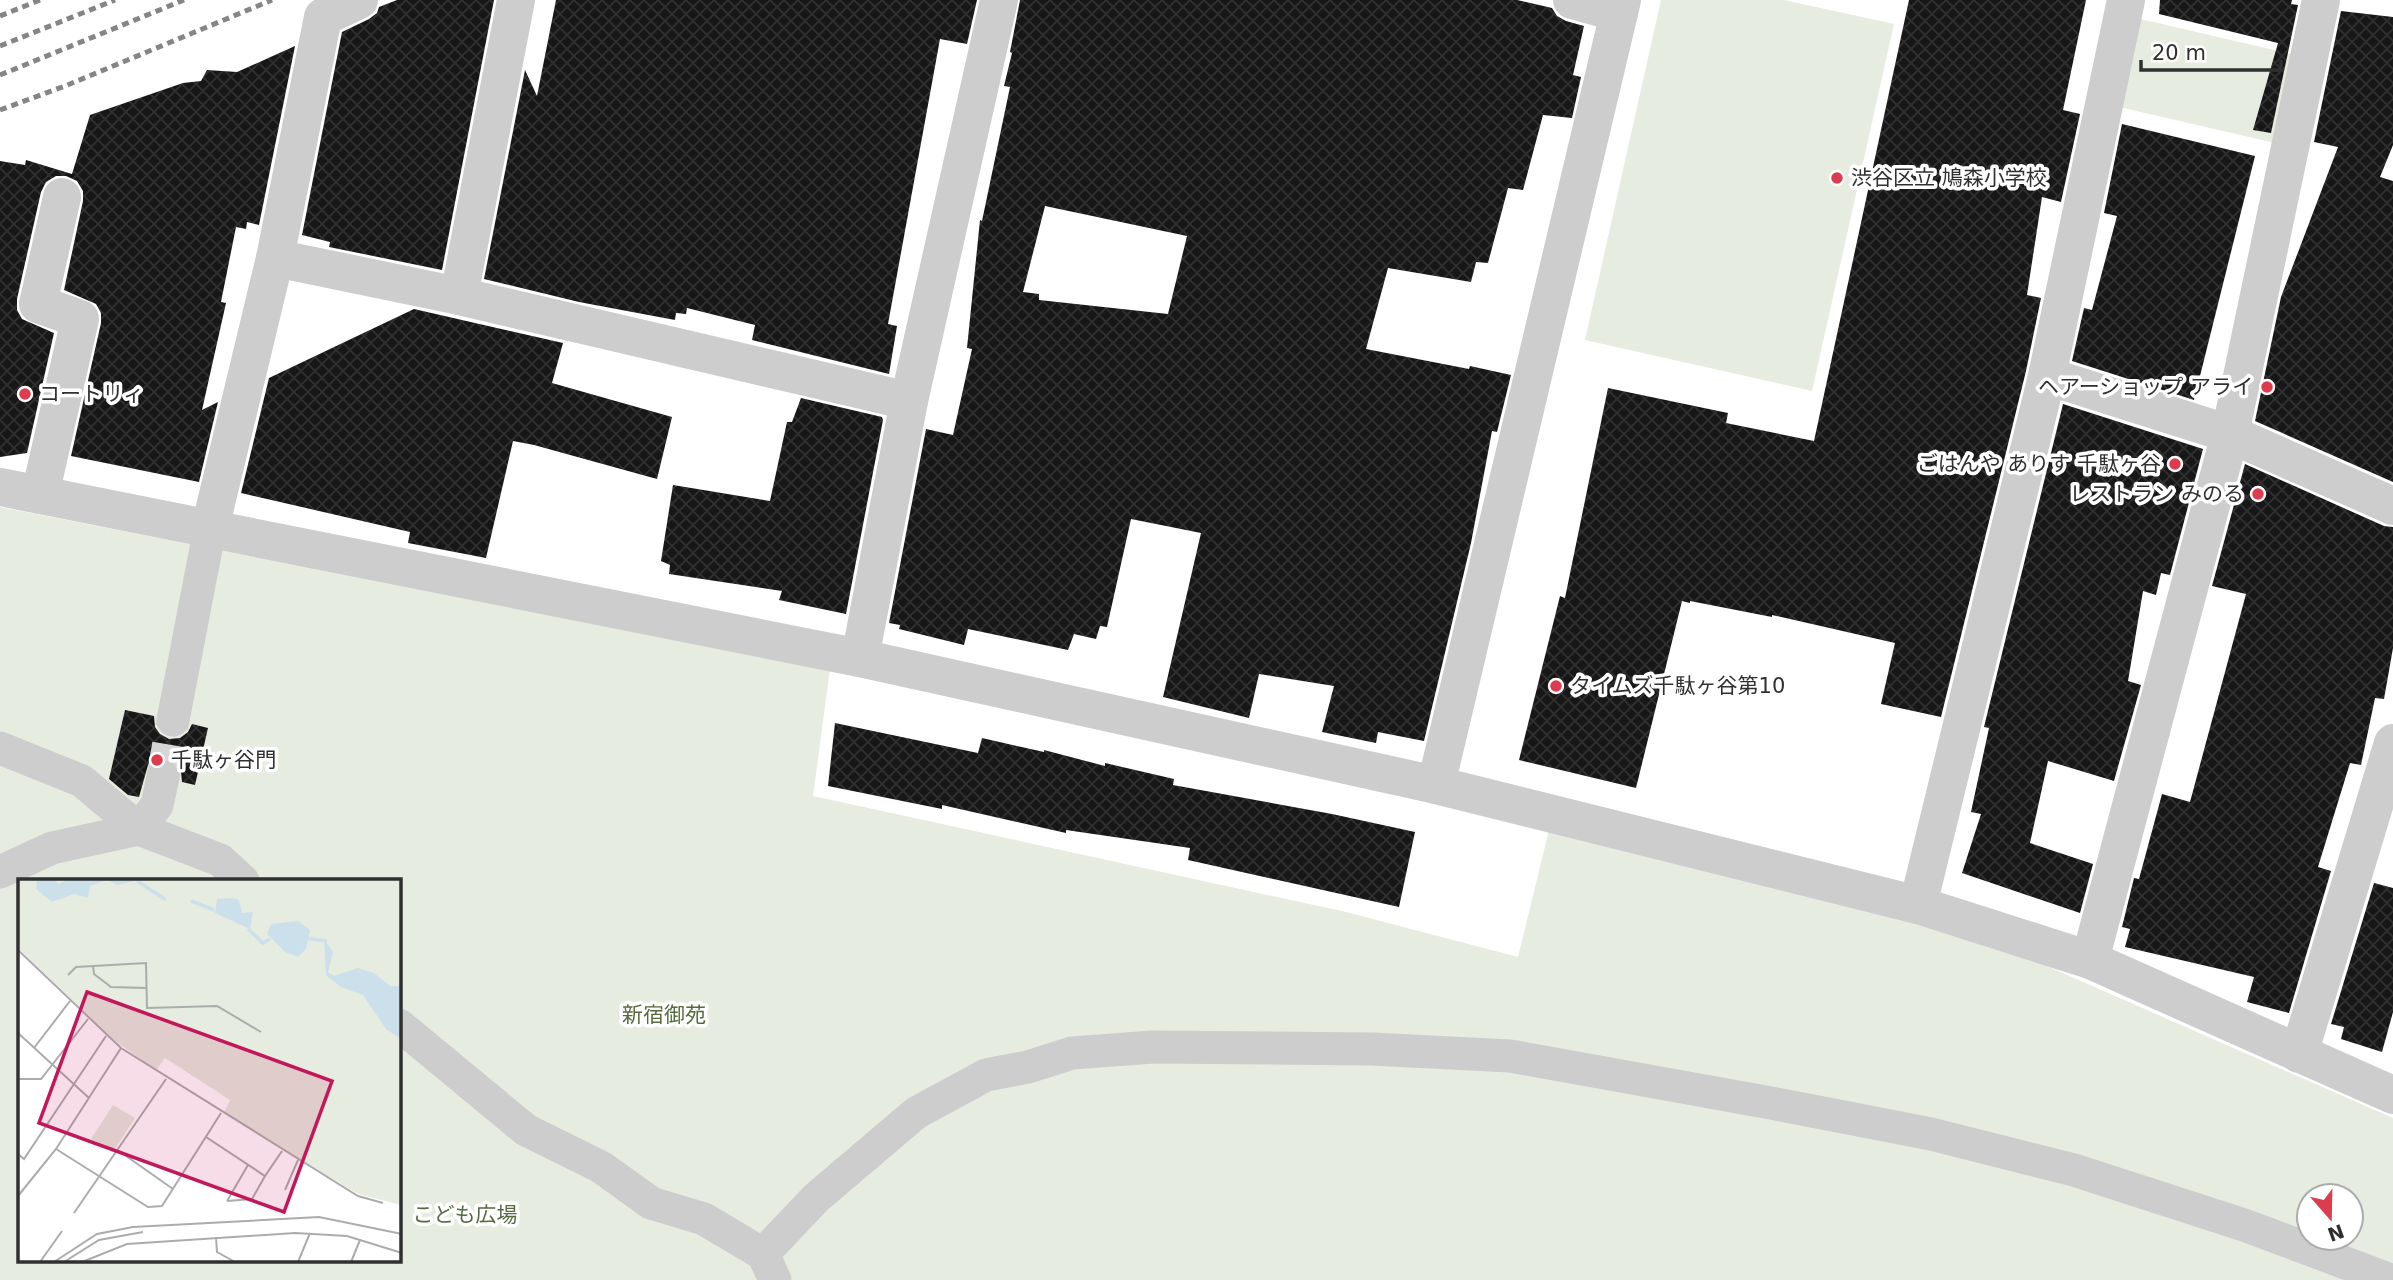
<svg xmlns="http://www.w3.org/2000/svg" width="2393" height="1280" font-family="'DejaVu Sans','Noto Sans JP',sans-serif">
  <style>
    .park { fill: #e6ecdf; fill-rule: evenodd }
    .building { fill: url(#building-cross-hatch); fill-rule: evenodd }
    .lines { fill: none; stroke-linecap: round; stroke-linejoin: round }
    .pedestrian-tunnel { stroke: #d6d6d6; stroke-width: 33; stroke-dasharray: 33 17; stroke-linecap: butt }
    .pedestrian { stroke: #cdcdcd; stroke-width: 33 }
    .minor { stroke: #cdcdcd; stroke-width: 38 }
    .rail { stroke: #858585; stroke-width: 5; stroke-dasharray: 7 5; stroke-linecap: butt }
    .poi-dot { fill: #dd3c4e; stroke: #fff; stroke-width: 2.5 }
    .labels { text-anchor: middle; dominant-baseline: central; stroke-width: 7; stroke-linejoin: round; paint-order: stroke }
    .poi-label { font-size: 21px; fill: #303030; stroke: #fff; text-anchor: start }
    .park-label { font-size: 21px; fill: #556a3f; stroke: #fff }
    .inset-river { fill: none; stroke: #cce0eb; stroke-width: 3.5 }
    .inset-road { fill: none; stroke: #acacac; stroke-width: 2 }
    .view { fill: #c2185b; fill-opacity: 0.15; stroke: #c2185b; stroke-width: 3.5 }
    .inset-edge { fill: none; stroke: #303030; stroke-width: 3.5 }
  </style>
  <defs>
    <pattern id="building-cross-hatch" width="8" height="8" patternUnits="userSpaceOnUse" patternTransform="scale(1.75)"><rect width="8" height="8" fill="#171717"/><path d="M0 0l8 8M0 8l8-8" fill="none" stroke="#303030"/></pattern>
  </defs>
  <rect width="100%" height="100%" fill="#fff"/>
  <!-- park -->
  <g class="park">
    <path d="M1661 0H1784L1894 24 1812 391 1585 340Z"/>
    <path d="M2136 18 2295 55 2275 143 2115 106Z"/>
    <path d="M0 507 830 669 813 796 1346 912 1518 957 1550 826 1794 887 2008 949 2393 1118V1280H0ZM19 881H399V1261H19ZM2309 1196H2351V1238H2309Z"/>
  </g>
  <!-- building -->
  <g class="building">
    <path d="M397 0H494L442 270 329 247 330 242 302 235 342 32 369 19 377 13 379 7Z"/>
    <path d="M556 0H977L967 44 940 39 888 324 897 326 889 374 752 340 755 325 687 308 686 314 676 313 675 320 579 302 484 279 525 70 537 96Z"/>
    <path d="M1020 0H1517L1552 8 1557 16 1566 21 1584 26 1573 75 1581 77 1572 118 1543 115 1523 190 1508 188 1488 263 1476 262 1471 282 1388 268 1366 349 1469 369 1470 366 1511 375 1497 432 1492 431 1471 543 1424 741 1378 732 1376 743 1322 732 1334 686 1259 674 1249 718 1163 697 1201 533 1131 519 1107 627 1100 626 1096 639 1074 634 1068 650 968 629 964 645 899 629 900 625 889 623 926 429 953 435 972 349 967 348 980 220 982 221 1010 87 1004 86 1012 53 1010 52ZM1045 206 1187 236 1168 314 1039 300V294L1023 292Z"/>
    <path d="M1909 0H2086L2063 110 2080 114 2061 202 2042 197 2027 295 2041 298 2026 371 1941 717 1881 704 1895 643 1772 615V617L1690 601V603L1682 601 1636 788 1519 760 1560 596 1565 598 1608 388 1728 413 1726 423 1814 441Z"/>
    <path d="M2160 0H2292L2291 4 2298 5 2271 133 2253 130 2278 43 2159 14Z"/>
    <path d="M2341 11 2393 17V145L2380 177 2393 181V482L2255 421 2281 297 2338 147 2314 142Z"/>
    <path d="M295 46 259 225 247 222 246 229 236 227 221 302 226 303 202 410 218 402 199 482 71 456 101 323V313L96 304 64 290 83 201V191L77 181 66 176H56L46 182 41 192 17 299V310L22 319 54 333 27 453 0 457V161L25 165 26 160 72 174 90 115 183 83 201 81 207 70 237 72Z"/>
    <path d="M2122 124 2255 156 2194 400 2072 361 2084 308 2092 310 2117 216 2104 213Z"/>
    <path d="M414 309 563 343 552 383 672 417 657 479 534 445 513 441 486 558 408 543 410 532 241 493 269 378Z"/>
    <path d="M801 398 882 417 883 420 846 614 779 600 782 591 669 574 670 565 661 561 673 485 770 501 787 422H792Z"/>
    <path d="M2063 404 2203 449 2170 575 2161 573 2156 595 2143 591 2128 681 2141 685 2114 781 2048 761 2030 843 2093 864 2080 913 1962 873 1981 814 1971 812 1989 728 1984 727Z"/>
    <path d="M2245 464 2384 526 2393 527V648L2384 699 2375 698 2361 765 2350 763 2318 867 2331 871 2289 1013 2247 1002 2254 977 2125 947 2130 929 2122 927 2134 878 2139 879 2162 794 2190 802 2246 594 2212 586Z"/>
    <path d="M125 710 154 716 155 727 160 734 169 739 180 738 188 732 192 724 208 728 195 785 182 782 181 772 176 763 166 758 156 759 148 765 139 797 128 795 109 779Z"/>
    <path d="M835 723 978 753 982 738 1044 752V750L1105 766V763L1174 779 1173 785 1332 814 1415 832 1399 907 1188 860 1190 848 1066 830V833L942 805V809L828 786Z"/>
    <path d="M2374 883 2393 888V1012L2382 1052 2341 1039 2344 1027 2331 1024Z"/>
  </g>
  <g class="lines">
    <!-- pedestrian-tunnel -->
    <path class="pedestrian-tunnel" d="M163 777 173 720"/>
    <!-- pedestrian -->
    <g class="pedestrian">
      <path d="M173 720 210 528"/>
      <path d="M0 748 82 781 139 829 220 860 243 881"/>
      <path d="M0 872 52 848 139 829 157 805 163 777"/>
      <path d="M399 1025 526 1130 601 1167 651 1203 704 1219 763 1254 816 1198 916 1113 986 1075 1028 1067 1072 1053 1153 1047 1372 1049 1510 1056 1771 1103 1931 1134 2074 1170 2244 1225 2391 1280"/>
      <path d="M763 1254 775 1280"/>
    </g>
    <!-- minor -->
    <g class="minor">
      <path d="M1572 0 1619 13"/>
      <path d="M275 258 323 17 359 0"/>
      <path d="M459 296 516 0"/>
      <path d="M2047 376 2230 434 2393 506"/>
      <path d="M0 487 860 658 1436 785 1918 905 2090 960 2393 1095"/>
      <path d="M40 495 80 319 38 304 62 197"/>
      <path d="M210 528 275 258 459 296 909 401"/>
      <path d="M860 658 909 401 999 0"/>
      <path d="M1436 785 1622 0"/>
      <path d="M1918 905 2047 376 2126 0"/>
      <path d="M2090 960 2230 434 2321 0"/>
      <path d="M2299 1054 2393 743"/>
    </g>
    <!-- rail -->
    <g class="rail">
      <path d="M0 16 40 0"/>
      <path d="M0 46 115 0"/>
      <path d="M0 75 184 0"/>
      <path d="M0 110 65 86 272 0"/>
    </g>
  </g>
  <!-- markers -->
  <g class="poi-dot">
    <circle cx="1837" cy="178" r="7"/>
    <circle cx="2267" cy="387" r="7"/>
    <circle cx="25" cy="394" r="7"/>
    <circle cx="2175" cy="464" r="7"/>
    <circle cx="2258" cy="494" r="7"/>
    <circle cx="1556" cy="686" r="7"/>
    <circle cx="157" cy="760" r="7"/>
  </g>
  <g class="labels">
    <!-- poi labels -->
    <g class="poi-label">
      <text x="1851" y="178">渋谷区立 鳩森小学校</text>
      <text x="2253" y="387" text-anchor="end">ヘアーショップ アライ</text>
      <text x="39" y="394">コートリィ</text>
      <text x="2161" y="464" text-anchor="end">ごはんや ありす 千駄ヶ谷</text>
      <text x="2244" y="494" text-anchor="end">レストラン みのる</text>
      <text x="1570" y="686">タイムズ千駄ヶ谷第10</text>
      <text x="171" y="760">千駄ヶ谷門</text>
    </g>
    <!-- park labels -->
    <g class="park-label">
      <text x="664" y="1015">新宿御苑</text>
      <text x="465" y="1215">こども広場</text>
    </g>
  </g>
  <!-- overview -->
  <g transform="translate(18 879)">
    <rect width="383" height="383" fill="#fff"/>
    <path d="M0 1H383V326L340 315 206 234 212 221 147 179 138 191 96 161 0 69ZM95 226 117 239 95 273 73 260Z" fill="#e6ecdf"/>
    <path d="M19 1H38L40 5 50 1H120L100 6 88 1 72 7 70 19 56 15 34 23 18 10ZM216 19 221 21 224 34 235 33 232 50 197 34 199 20ZM280 42 292 51 288 70 280 78 267 73 249 55 253 45ZM306 60 315 73 310 93 316 97 340 89 356 94 372 107H383V160L368 150 345 116 323 108 308 96Z" fill="#cce0eb"/>
    <path class="inset-river" d="M119 2 148 21M173 22 196 31M230 50 245 64 252 60M286 59 309 62"/>
    <path class="inset-road" d="M0 71 103 169 340 317 365 324M75 86 76 95 93 108 128 109M50 96 58 88 128 84 129 129 199 127 243 153M0 154 71 219M16 169 52 122M0 200H23L70 140M188 258 247 297 264 272M38 270 130 328 144 327 203 234M101 272 155 310M0 275 6 280 88 157M267 311 280 281M0 317 38 270 103 169M209 322 234 320 247 297M209 322 230 286M56 334 148 200M198 358 199 373 217 383M22 383 44 352M36 383 79 355 115 348 301 338 384 355M46 383 81 361 125 353M64 383 109 365 277 354 329 357 384 374M280 383 292 354M333 383 342 361"/>
    <path class="view" d="M69 113 314 202 266 333 21 244Z"/>
    <rect width="383" height="383" class="inset-edge"/>
  </g>
  <!-- north arrow -->
  <g transform="translate(2330 1217) rotate(160)"><circle r="33" fill="#ffffff" stroke="#acacac" stroke-width="2"/>
  <path d="M0-5L12 26L0 18L-12 26Z" fill="#dd3c4e"/>
  <text y="-10" font-size="19" font-weight="bold" text-anchor="middle" fill="#303030">N</text>
  </g>
  <!-- scale -->
  <path d="M2141 60v10h140v-10" fill="none" stroke="#303030" stroke-width="3.5"/>
  <text x="2152" y="60" font-size="21" fill="#303030" stroke="#ffffff" stroke-width="5" paint-order="stroke">20 m</text>
</svg>
